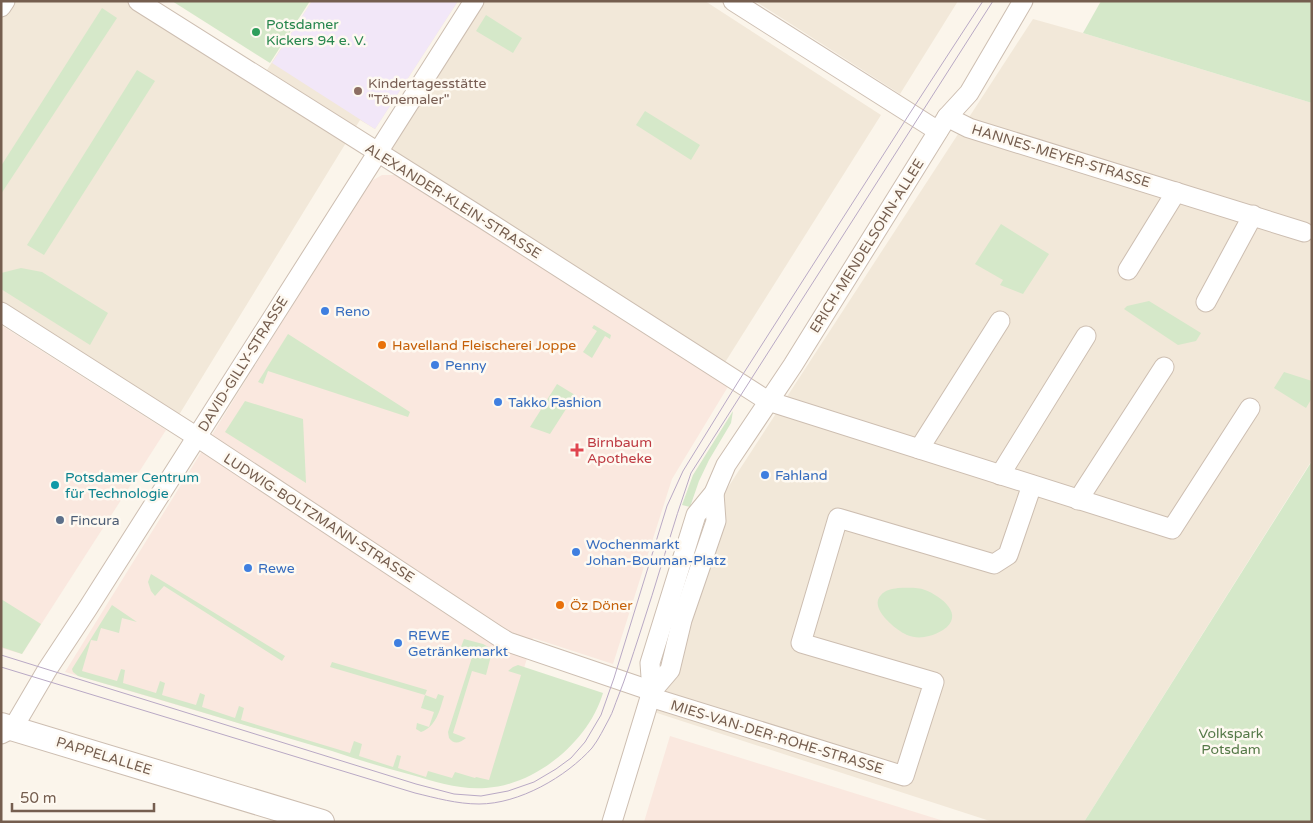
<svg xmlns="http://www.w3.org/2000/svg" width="1313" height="823" font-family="'Varela Round',sans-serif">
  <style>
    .residential { fill: #f2e8d9 }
    .commercial { fill: #fae8df }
    .education { fill: #f2e7f8 }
    .green { fill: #d5e8c9 }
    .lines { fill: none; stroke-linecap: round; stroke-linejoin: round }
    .minor-casing { stroke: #cdbeb1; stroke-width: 21 }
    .tertiary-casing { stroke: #cdbeb1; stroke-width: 26 }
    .minor { stroke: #fff; stroke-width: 19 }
    .tertiary { stroke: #fff; stroke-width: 24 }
    .tram { stroke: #b9a9c5; stroke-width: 1 }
    .leisure-dot { fill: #2e9e5b; stroke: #fef9f1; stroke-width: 2 }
    .education-dot { fill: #8d6e63; stroke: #fef9f1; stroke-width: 2 }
    .shop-dot { fill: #3f7fe0; stroke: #fef9f1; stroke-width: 2 }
    .food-dot { fill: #e8710a; stroke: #fef9f1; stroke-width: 2 }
    .health-dot { fill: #e0444e; stroke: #fef9f1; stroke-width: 2 }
    .culture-dot { fill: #0f9aa8; stroke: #fef9f1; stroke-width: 2 }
    .service-dot { fill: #5c6f8a; stroke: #fef9f1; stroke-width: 2 }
    .labels { text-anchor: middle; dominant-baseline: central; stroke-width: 5; stroke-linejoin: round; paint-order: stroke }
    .leisure-label { font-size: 14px; fill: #27864d; stroke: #fef9f1; text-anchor: start }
    .education-label { font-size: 14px; fill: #785e54; stroke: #fef9f1; text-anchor: start }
    .street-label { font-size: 14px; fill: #755e4f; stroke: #fef9f1 }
    .shop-label { font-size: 14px; fill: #366cbe; stroke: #fef9f1; text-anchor: start }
    .food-label { font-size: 14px; fill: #c56008; stroke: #fef9f1; text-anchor: start }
    .health-label { font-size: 14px; fill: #be3a42; stroke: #fef9f1; text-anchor: start }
    .culture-label { font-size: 14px; fill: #0d838f; stroke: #fef9f1; text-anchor: start }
    .service-label { font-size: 14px; fill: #4e5e75; stroke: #fef9f1; text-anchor: start }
    .park-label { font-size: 14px; fill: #557948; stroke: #fef9f1 }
  </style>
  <rect width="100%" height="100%" fill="#fbf5eb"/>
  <!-- residential -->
  <g class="residential">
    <path d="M5 1H138L261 79 312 1H458L375 129 360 120 174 423 1 312V7Z"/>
    <path d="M484 1H705L881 115 724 364 389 149Z"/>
    <path d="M755 1H958L900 94Z"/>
    <path d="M1033 19 1083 33 1312 103V460L1084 822H993L654 712 721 498Z"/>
  </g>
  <!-- commercial -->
  <g class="commercial">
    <path d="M382 175H398L729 385 672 479 613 664 533 638 489 786 429 779 65 672 368 183Z"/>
    <path d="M1 325 166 430 22 654 1 648Z"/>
    <path d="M670 736 947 822H644Z"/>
  </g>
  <!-- education -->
  <path class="education" d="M312 1H458L375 129 272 63Z"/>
  <!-- green -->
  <g class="green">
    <path d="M172 1H310L270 63Z"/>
    <path d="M1101 1H1312V103L1083 33Z"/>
    <path d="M102 8 117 18 1 194V166Z"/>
    <path d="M486 15 522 38 513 53 476 31Z"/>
    <path d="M137 70 155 81 44 255 27 245Z"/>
    <path d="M645 111 700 145 691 160 636 125Z"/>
    <path d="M1001 224 1049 254 1023 294 1000 285 1003 280 975 264Z"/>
    <path d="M21 268 42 272 108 313 90 345 1 289V273Z"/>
    <path d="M1149 301 1201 333 1196 341 1178 345 1124 309 1127 306Z"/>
    <path d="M594 325 611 335 610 339 605 336 592 358 583 352 597 331 592 328Z"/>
    <path d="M288 334 410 412 408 417 268 371 263 384 258 382Z"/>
    <path d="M1284 372 1312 381V398L1306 408 1274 388Z"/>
    <path d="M557 384 575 395 550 434 530 427Z"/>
    <path d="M245 401 303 419 306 483 225 432Z"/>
    <path d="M733 411 731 423 709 460 699 481 690 507 682 505 693 475Z"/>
    <path d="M1312 461V822H1084Z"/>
    <path d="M151 574 285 656 282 661 164 586 155 596 151 591 148 582Z"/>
    <path d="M898 588C907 588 917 587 925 590 941 596 966 615 943 630 939 632 934 635 929 636 922 638 914 638 907 635 896 630 868 608 881 595 885 590 892 589 898 588Z"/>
    <path d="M1 599 41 624 22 654 1 647Z"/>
    <path d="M112 605 137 622 122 618 119 633 101 628 97 641 91 640 82 671 117 681 121 669 125 670 123 683 156 693 160 681 165 683 162 695 196 705 200 693 205 695 202 707 235 718 239 706 244 708 241 720 350 753 354 741 362 744 359 756 393 767 397 755 401 756 398 768 426 777 428 771 452 778 455 772 475 778 476 777 489 780 521 675 508 671 513 667 518 665 603 693C589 741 536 785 486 788 460 790 436 782 412 775 385 768 359 760 332 751 247 726 163 700 78 676L73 672 72 669Z"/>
    <path d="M464 639 483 644 492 649V652L486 675 472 671 453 733 466 738C460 743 454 745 449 738L448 732 474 651 461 647Z"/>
    <path d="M332 662 427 690 425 695 436 699 438 694 444 696C440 710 436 727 421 732L416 729 417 723 429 727 434 712 421 708 425 695 330 667Z"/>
  </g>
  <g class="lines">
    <!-- minor casing -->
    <g class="minor-casing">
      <g id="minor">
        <path d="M138 1 476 214 768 401 1172 529 1250 408"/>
        <path d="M733 1 938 131"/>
        <path d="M1 7 5 1"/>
        <path d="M947 117 969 128 1304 232"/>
        <path d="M1128 270 1176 192"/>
        <path d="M1206 302 1253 215"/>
        <path d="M1 312 197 437 498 636 508 642 652 691"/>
        <path d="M919 449 1000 321"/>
        <path d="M1000 475 1086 336"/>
        <path d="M1078 500 1164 367"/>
        <path d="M652 691 670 670 682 620 716 521 714 493"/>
        <path d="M650 697 904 776 934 682 801 643 838 518 994 564 1008 555 1032 485"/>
        <path d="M1 734 13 728 47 670 88 608 474 1"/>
        <path d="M612 822 652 691 650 663 696 515 714 493 726 465 793 365 947 117 969 93 1023 1"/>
      </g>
    </g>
    <!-- tertiary casing -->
    <g class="tertiary-casing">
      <path id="tertiary" d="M1 725 322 822"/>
    </g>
    <!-- minor -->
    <use href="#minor" class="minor"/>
    <!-- tertiary -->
    <use href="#tertiary" class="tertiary"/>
    <!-- tram -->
    <g class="tram">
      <path d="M1 655 416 784 454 794 481 796 508 791 534 782 556 769 571 758 585 742 601 715 614 678 667 506 683 471 738 382 910 113 983 1"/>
      <path d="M1 667 415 793C436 798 457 804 479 804 519 804 566 777 592 748 599 739 604 728 609 719 613 712 615 704 618 697 626 677 632 657 639 636 657 582 672 527 691 473L993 1"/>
    </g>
  </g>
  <!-- markers -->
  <circle class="leisure-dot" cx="256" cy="32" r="5"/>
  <circle class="education-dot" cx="358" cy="91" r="5"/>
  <g class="shop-dot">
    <circle cx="325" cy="311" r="5"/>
    <circle cx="435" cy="365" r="5"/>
    <circle cx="498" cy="402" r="5"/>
    <circle cx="765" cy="475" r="5"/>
    <circle cx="576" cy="552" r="5"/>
    <circle cx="248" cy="568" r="5"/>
    <circle cx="398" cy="643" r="5"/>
  </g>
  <g class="food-dot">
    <circle cx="382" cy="345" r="5"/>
    <circle cx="560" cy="605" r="5"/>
  </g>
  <path class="health-dot" d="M574.5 442.5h5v5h5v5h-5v5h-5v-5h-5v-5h5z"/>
  <circle class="culture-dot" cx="55" cy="485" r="5"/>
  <circle class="service-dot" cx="60" cy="520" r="5"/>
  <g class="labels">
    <!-- leisure labels -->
    <g class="leisure-label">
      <text x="266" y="24">Potsdamer<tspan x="266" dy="16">Kickers 94 e. V.</tspan></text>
    </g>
    <!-- education labels -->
    <g class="education-label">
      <text x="368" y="83">Kindertagesstätte<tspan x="368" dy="16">"Tönemaler"</tspan></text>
    </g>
    <!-- street labels -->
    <g class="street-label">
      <text transform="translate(1061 156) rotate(17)">HANNES-MEYER-STRASSE</text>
      <text transform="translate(453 201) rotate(32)">ALEXANDER-KLEIN-STRASSE</text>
      <text transform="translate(867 246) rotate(-58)">ERICH-MENDELSOHN-ALLEE</text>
      <text transform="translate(243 364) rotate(-58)">DAVID-GILLY-STRASSE</text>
      <text transform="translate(319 518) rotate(33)">LUDWIG-BOLTZMANN-STRASSE</text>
      <text transform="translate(777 737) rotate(17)">MIES-VAN-DER-ROHE-STRASSE</text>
      <text transform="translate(104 756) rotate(17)">PAPPELALLEE</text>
    </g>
    <!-- shop labels -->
    <g class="shop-label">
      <text x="335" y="311">Reno</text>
      <text x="445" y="365">Penny</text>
      <text x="508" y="402">Takko Fashion</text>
      <text x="775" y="475">Fahland</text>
      <text x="586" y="544">Wochenmarkt<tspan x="586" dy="16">Johan-Bouman-Platz</tspan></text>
      <text x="258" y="568">Rewe</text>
      <text x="408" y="635">REWE<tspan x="408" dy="16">Getränkemarkt</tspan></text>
    </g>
    <!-- food labels -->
    <g class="food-label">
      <text x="392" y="345">Havelland Fleischerei Joppe</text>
      <text x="570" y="605">Öz Döner</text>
    </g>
    <!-- health labels -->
    <g class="health-label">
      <text x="587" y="442">Birnbaum<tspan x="587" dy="16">Apotheke</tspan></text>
    </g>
    <!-- culture labels -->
    <g class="culture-label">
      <text x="65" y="477">Potsdamer Centrum<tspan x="65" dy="16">für Technologie</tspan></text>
    </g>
    <!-- service labels -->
    <g class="service-label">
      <text x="70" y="520">Fincura</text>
    </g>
    <!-- park labels -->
    <g class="park-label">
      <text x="1231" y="733">Volkspark<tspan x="1231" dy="16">Potsdam</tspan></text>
    </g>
  </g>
  <!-- border -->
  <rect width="1313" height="823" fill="none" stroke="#755e4f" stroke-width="5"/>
  <!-- scale -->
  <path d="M12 803v8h142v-8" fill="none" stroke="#755e4f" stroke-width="2.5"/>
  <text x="20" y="803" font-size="15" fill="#755e4f" stroke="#fef9f1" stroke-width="4" paint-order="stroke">50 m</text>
</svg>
